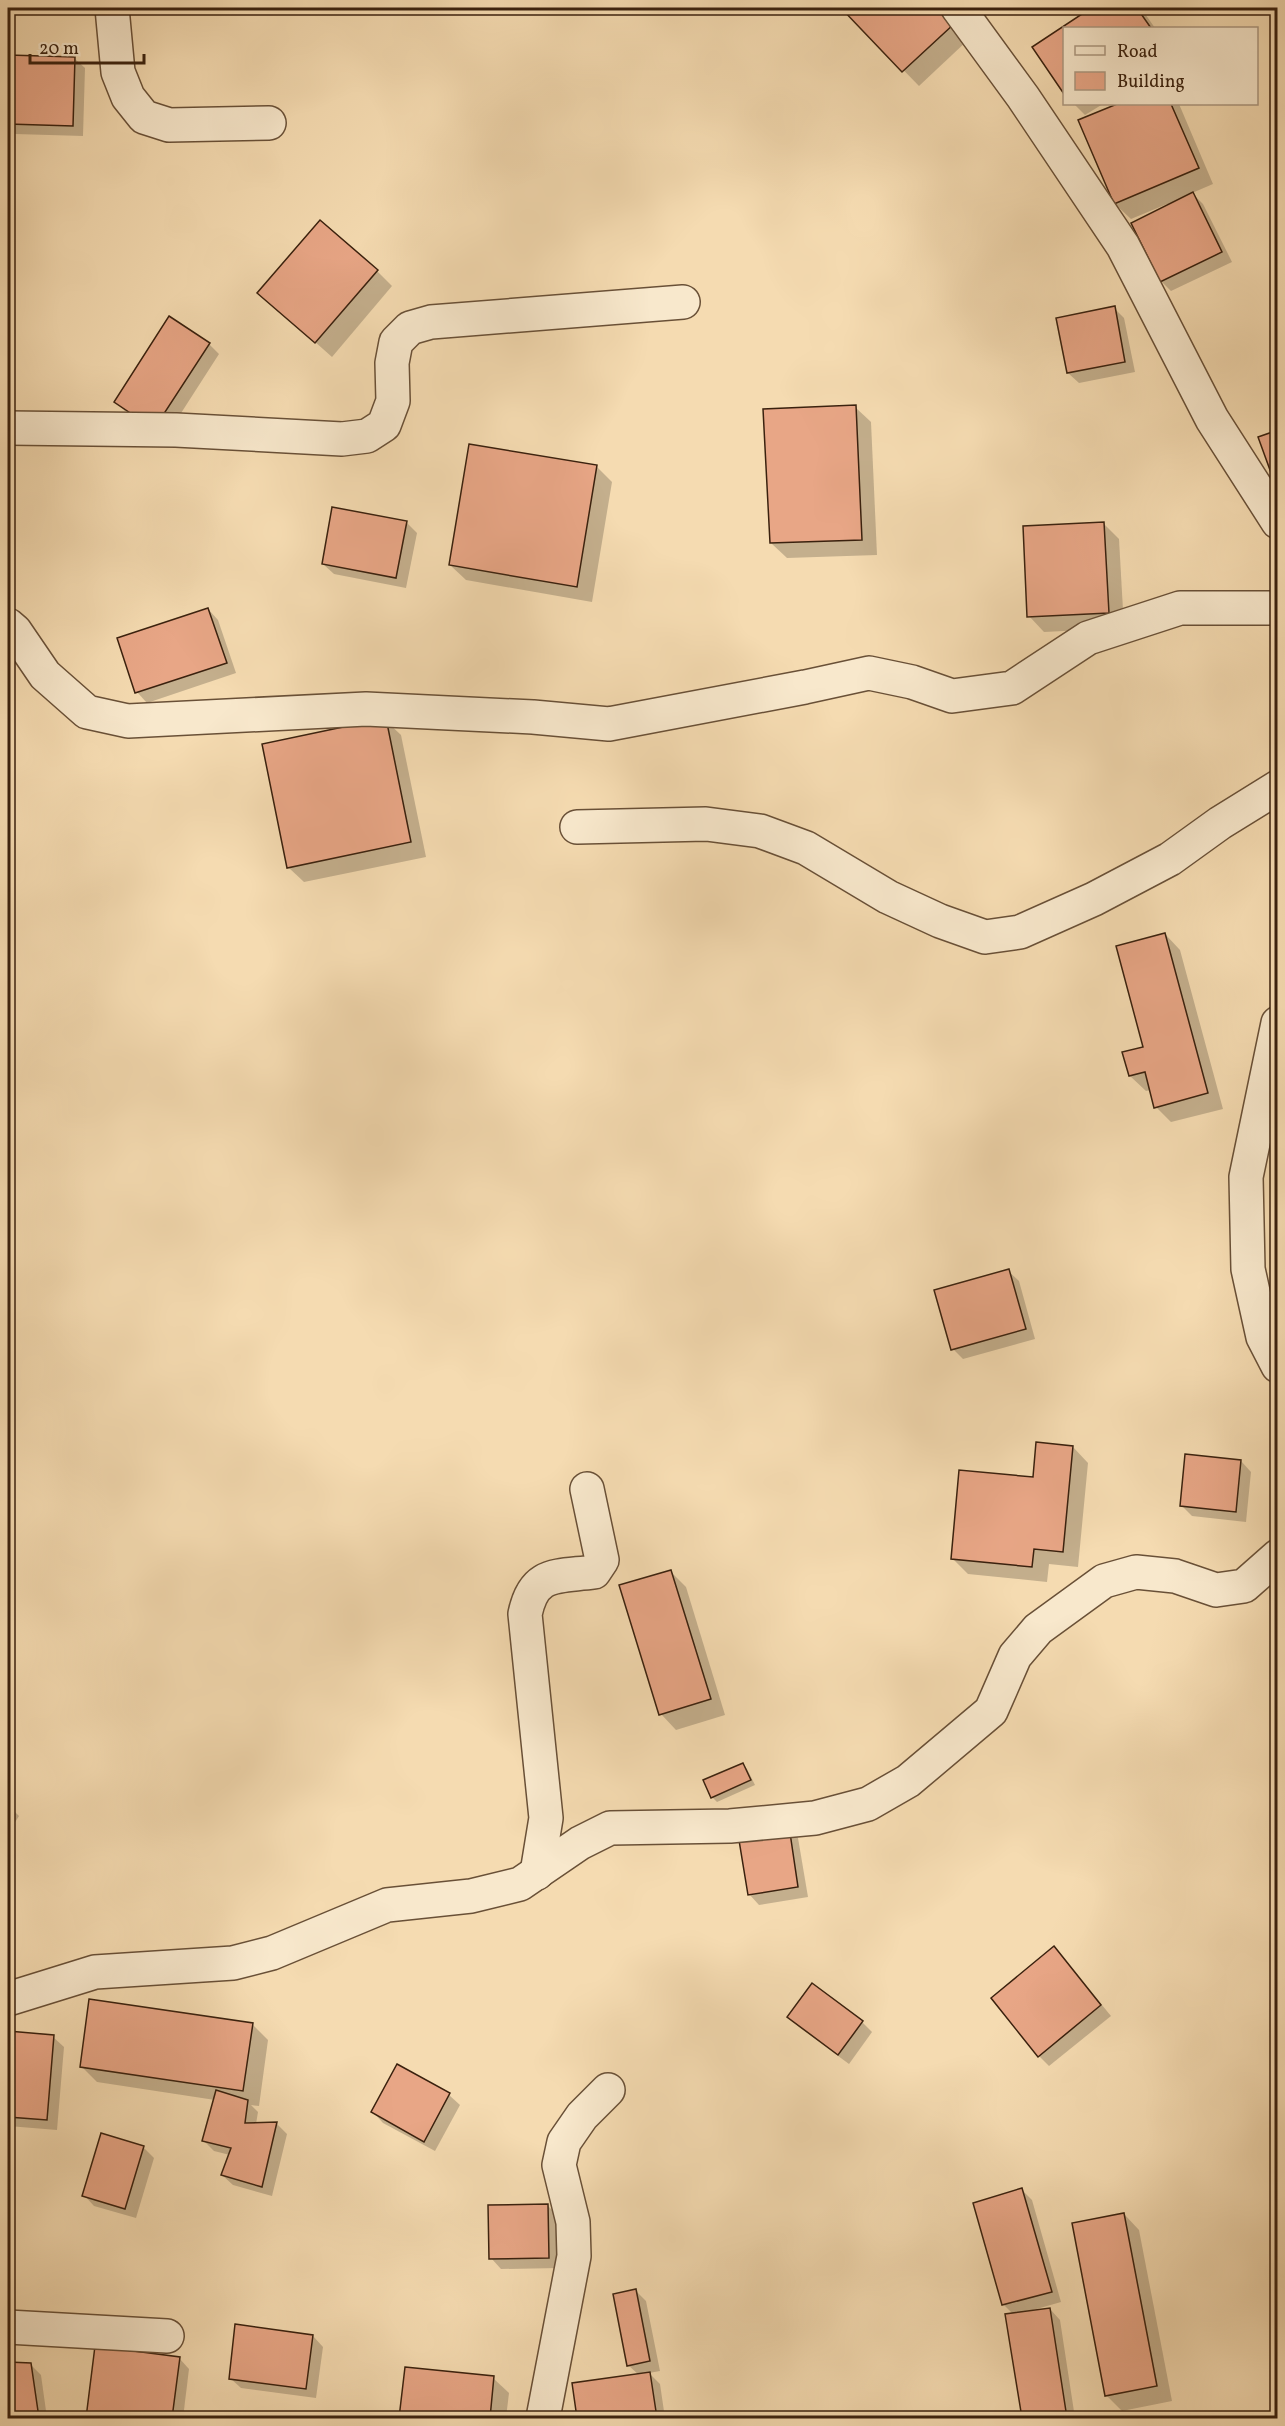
<svg xmlns="http://www.w3.org/2000/svg" width="1285" height="2426" font-family="Vollkorn,serif">
  <style>
    .shadow { fill: #0003 }
    .building { fill: #e8a686; stroke: #3a210e; stroke-width: 1.5 }
    .lines { fill: none; stroke-linecap: round; stroke-linejoin: round }
    .minor-casing { stroke: #695037; stroke-width: 36 }
    .minor { stroke: #f8e8cc; stroke-width: 33 }
  </style>
  <rect width="100%" height="100%" fill="#f5dbb1"/>
  <filter id="stains"><feTurbulence type="fractalNoise" baseFrequency=".00333" numOctaves="4"/><feColorMatrix values="0 0 0 0 .2 0 0 0 0 .09 0 0 0 0 .02 0 0 0 .5 -.17"/></filter>
  <radialGradient id="worn" r=".72"><stop offset=".6" stop-color="#630" stop-opacity="0"/><stop offset="1" stop-color="#630" stop-opacity=".3"/></radialGradient>
  <!-- shadow -->
  <g class="shadow">
    <path d="M843 8H939L969 39 919 86Z"/>
    <path d="M1094 8H1141L1155 28H1064V92L1035 47Z"/>
    <path d="M8 56 74 58 85 68 83 136 15 134 8 127Z"/>
    <path d="M1074 104H1103L1085 115Z"/>
    <path d="M1121 104H1179L1213 184 1192 193 1203 204 1232 262 1171 291 1161 281 1167 204 1131 219 1115 204 1080 121Z"/>
    <path d="M377 271 392 286 332 357 260 293Z"/>
    <path d="M1114 308 1124 318 1135 372 1079 383 1068 373Z"/>
    <path d="M209 344 219 354 165 438 126 412 160 434 125 408V411L116 402Z"/>
    <path d="M855 407 871 422 877 555 787 558 771 543Z"/>
    <path d="M596 466 612 482 592 602 466 580 450 565Z"/>
    <path d="M406 522 417 533 406 588 334 574 323 564Z"/>
    <path d="M1104 524 1119 539 1124 628 1044 632 1029 616Z"/>
    <path d="M208 609 218 620 236 673 147 703 137 692Z"/>
    <path d="M385 720 401 735 426 857 304 882 288 867Z"/>
    <path d="M1165 934 1180 950 1223 1109 1171 1122 1156 1107 1151 1090 1146 1091 1130 1076 1144 1048Z"/>
    <path d="M1008 1271 1019 1281 1035 1339 963 1359 953 1349Z"/>
    <path d="M1073 1447 1088 1463 1078 1567 1049 1564 1047 1582 968 1574 953 1559 1035 1479Z"/>
    <path d="M1241 1461 1251 1472 1246 1522 1192 1516 1181 1505Z"/>
    <path d="M670 1571 686 1587 725 1715 676 1730 661 1714Z"/>
    <path d="M743 1764 747 1769 755 1785 717 1802 712 1797Z"/>
    <path d="M8 1805 19 1816 8 1833Z"/>
    <path d="M788 1827 798 1838 808 1897 759 1905 749 1894Z"/>
    <path d="M1064 1959 1111 2016 1049 2066 1039 2056Z"/>
    <path d="M789 2017 862 2022 872 2032 849 2064 799 2027Z"/>
    <path d="M253 2025 268 2040 259 2106 251 2105 258 2112 256 2124H277L287 2134 272 2196 233 2185 222 2175 230 2155 214 2151 204 2141 215 2100 97 2082 81 2066Z"/>
    <path d="M8 2033 53 2037 64 2047 57 2130 8 2126Z"/>
    <path d="M398 2066 449 2095 460 2105 435 2151 383 2123 373 2112Z"/>
    <path d="M143 2147 154 2158 136 2218 94 2206 84 2195Z"/>
    <path d="M1022 2190 1032 2200 1061 2302 1033 2310 1034 2312 1050 2309 1060 2320 1075 2418H1023L1007 2316 1014 2315 1004 2305 975 2204Z"/>
    <path d="M547 2205 558 2216 559 2268 501 2269 491 2258Z"/>
    <path d="M1124 2214 1139 2230 1172 2401 1122 2411 1106 2395Z"/>
    <path d="M636 2291 646 2301 660 2371 649 2373 660 2384 665 2418H579L574 2384 639 2375 628 2365Z"/>
    <path d="M313 2336 323 2347 316 2398 241 2388 230 2378Z"/>
    <path d="M96 2347 179 2358 189 2369 183 2418H87Z"/>
    <path d="M8 2363 31 2365 41 2375 47 2418H8Z"/>
    <path d="M406 2369 493 2378 509 2393 506 2418H401Z"/>
  </g>
  <!-- building -->
  <g class="building">
    <path d="M841 8H940L955 23 902 72Z"/>
    <path d="M1091 8H1137L1151 28H1064V94L1032 47Z"/>
    <path d="M8 55 75 57 73 126 8 124Z"/>
    <path d="M1117 104H1171L1199 168 1114 204 1078 120Z"/>
    <path d="M1193 192 1222 252 1160 282 1131 223Z"/>
    <path d="M320 220 378 270 315 343 257 293Z"/>
    <path d="M1115 306 1125 362 1067 373 1056 318Z"/>
    <path d="M169 316 210 343 154 429 114 402Z"/>
    <path d="M856 405 862 540 770 543 763 409Z"/>
    <path d="M1278 430V492L1258 437Z"/>
    <path d="M469 444 597 465 577 587 449 565Z"/>
    <path d="M332 507 407 521 396 578 322 564Z"/>
    <path d="M1104 522 1109 613 1027 617 1023 526Z"/>
    <path d="M208 608 227 663 135 693 117 638Z"/>
    <path d="M386 718 411 842 287 868 262 744Z"/>
    <path d="M1165 933 1208 1093 1154 1108 1145 1072 1129 1076 1122 1052 1143 1047 1116 946Z"/>
    <path d="M1009 1269 1026 1329 951 1350 934 1290Z"/>
    <path d="M1036 1442 1073 1446 1063 1552 1034 1549 1032 1567 951 1559 959 1470 1033 1477Z"/>
    <path d="M1185 1454 1241 1460 1236 1512 1180 1506Z"/>
    <path d="M671 1570 711 1699 659 1715 619 1585Z"/>
    <path d="M743 1763 751 1780 711 1798 703 1780Z"/>
    <path d="M789 1826 798 1887 748 1895 738 1834Z"/>
    <path d="M1054 1946 1101 2005 1038 2057 991 1998Z"/>
    <path d="M812 1983 863 2021 838 2055 787 2017Z"/>
    <path d="M89 1999 253 2023 243 2091 80 2067Z"/>
    <path d="M8 2031 54 2035 47 2120 8 2117Z"/>
    <path d="M397 2064 450 2093 424 2142 371 2112Z"/>
    <path d="M216 2090 248 2100 245 2123 277 2122 262 2187 221 2175 231 2148 202 2141Z"/>
    <path d="M101 2133 144 2146 125 2209 82 2196Z"/>
    <path d="M1022 2188 1052 2292 1002 2305 973 2203Z"/>
    <path d="M548 2204 549 2258 489 2259 488 2205Z"/>
    <path d="M1124 2213 1157 2386 1105 2396 1072 2223Z"/>
    <path d="M636 2289 650 2361 627 2366 613 2294Z"/>
    <path d="M1050 2308 1067 2418H1022L1005 2314Z"/>
    <path d="M235 2324 313 2335 306 2389 229 2379Z"/>
    <path d="M95 2346 180 2357 172 2418H86Z"/>
    <path d="M8 2362 31 2363 39 2418H16L14 2412 8 2415Z"/>
    <path d="M405 2367 494 2376 490 2418H399Z"/>
    <path d="M650 2372 657 2418H577L572 2383Z"/>
  </g>
  <g class="lines">
    <!-- minor casing -->
    <g class="minor-casing">
      <g id="minor">
        <path d="M112 8 118 72 128 97 144 117 169 125 269 123"/>
        <path d="M958 8 1023 97 1123 246 1212 419 1278 522"/>
        <path d="M8 428 176 430 342 439 367 436 384 425 393 401 392 363 396 342 410 328 431 322 683 302"/>
        <path d="M8 625 15 631 45 675 87 712 128 721 366 709 533 717 609 724 805 687 869 673 912 682 952 696 1012 688 1088 638 1180 608H1278"/>
        <path d="M577 827 706 824 760 831 806 848 888 897 940 921 985 937 1020 932 1094 899 1170 859 1220 823 1278 787"/>
        <path d="M1278 1023 1246 1177 1248 1269 1263 1337 1278 1366"/>
        <path d="M537 1873 546 1818 525 1614C534 1571 556 1577 594 1572L602 1560 587 1489"/>
        <path d="M8 1999 95 1972 233 1963 272 1953 387 1905 471 1896 520 1884 580 1843 610 1828 730 1826 815 1818 868 1804 908 1781 991 1711 1015 1656 1038 1629 1104 1581 1136 1572 1175 1576 1216 1590 1244 1586 1278 1556"/>
        <path d="M8 2327 167 2336"/>
        <path d="M543 2418 574 2256 573 2222 559 2165 564 2142 582 2116 608 2090"/>
      </g>
    </g>
    <!-- minor -->
    <use href="#minor" class="minor"/>
  </g>
  <!-- margin -->
  <rect width="1285" height="2426" fill="none" stroke="#f5dbb1" stroke-width="30"/>
  <rect x="9" y="9" width="1267" height="2408" fill="none" stroke="#3a210e" stroke-width="3"/>
  <rect x="15" y="15" width="1255" height="2396" fill="none" stroke="#3a210e" stroke-width="1.5"/>
  <!-- legend -->
  <rect x="1063" y="27" width="195" height="78" fill="#f8e8cc" stroke="#ac9880" stroke-width="1.5"/>
  <rect x="1075" y="46" width="30" height="9" fill="#f8e8cc" stroke="#ac9880" stroke-width="1.5"/>
  <text x="1117" y="57" font-size="18" fill="#3a210e">Road</text>
  <rect x="1075" y="72" width="30" height="18" fill="#e8a686" stroke="#ac9880" stroke-width="1.5"/>
  <text x="1117" y="87" font-size="18" fill="#3a210e">Building</text>
  <!-- scale -->
  <path d="M30 54v9h114v-9" fill="none" stroke="#3a210e" stroke-width="3"/>
  <text x="39" y="54" font-size="18" fill="#3a210e" stroke="#f8e8cc" stroke-width="4.5" paint-order="stroke">20 m</text>
  <rect width="100%" height="100%" filter="url(#stains)"/>
  <rect width="100%" height="100%" fill="url(#worn)"/>
</svg>
